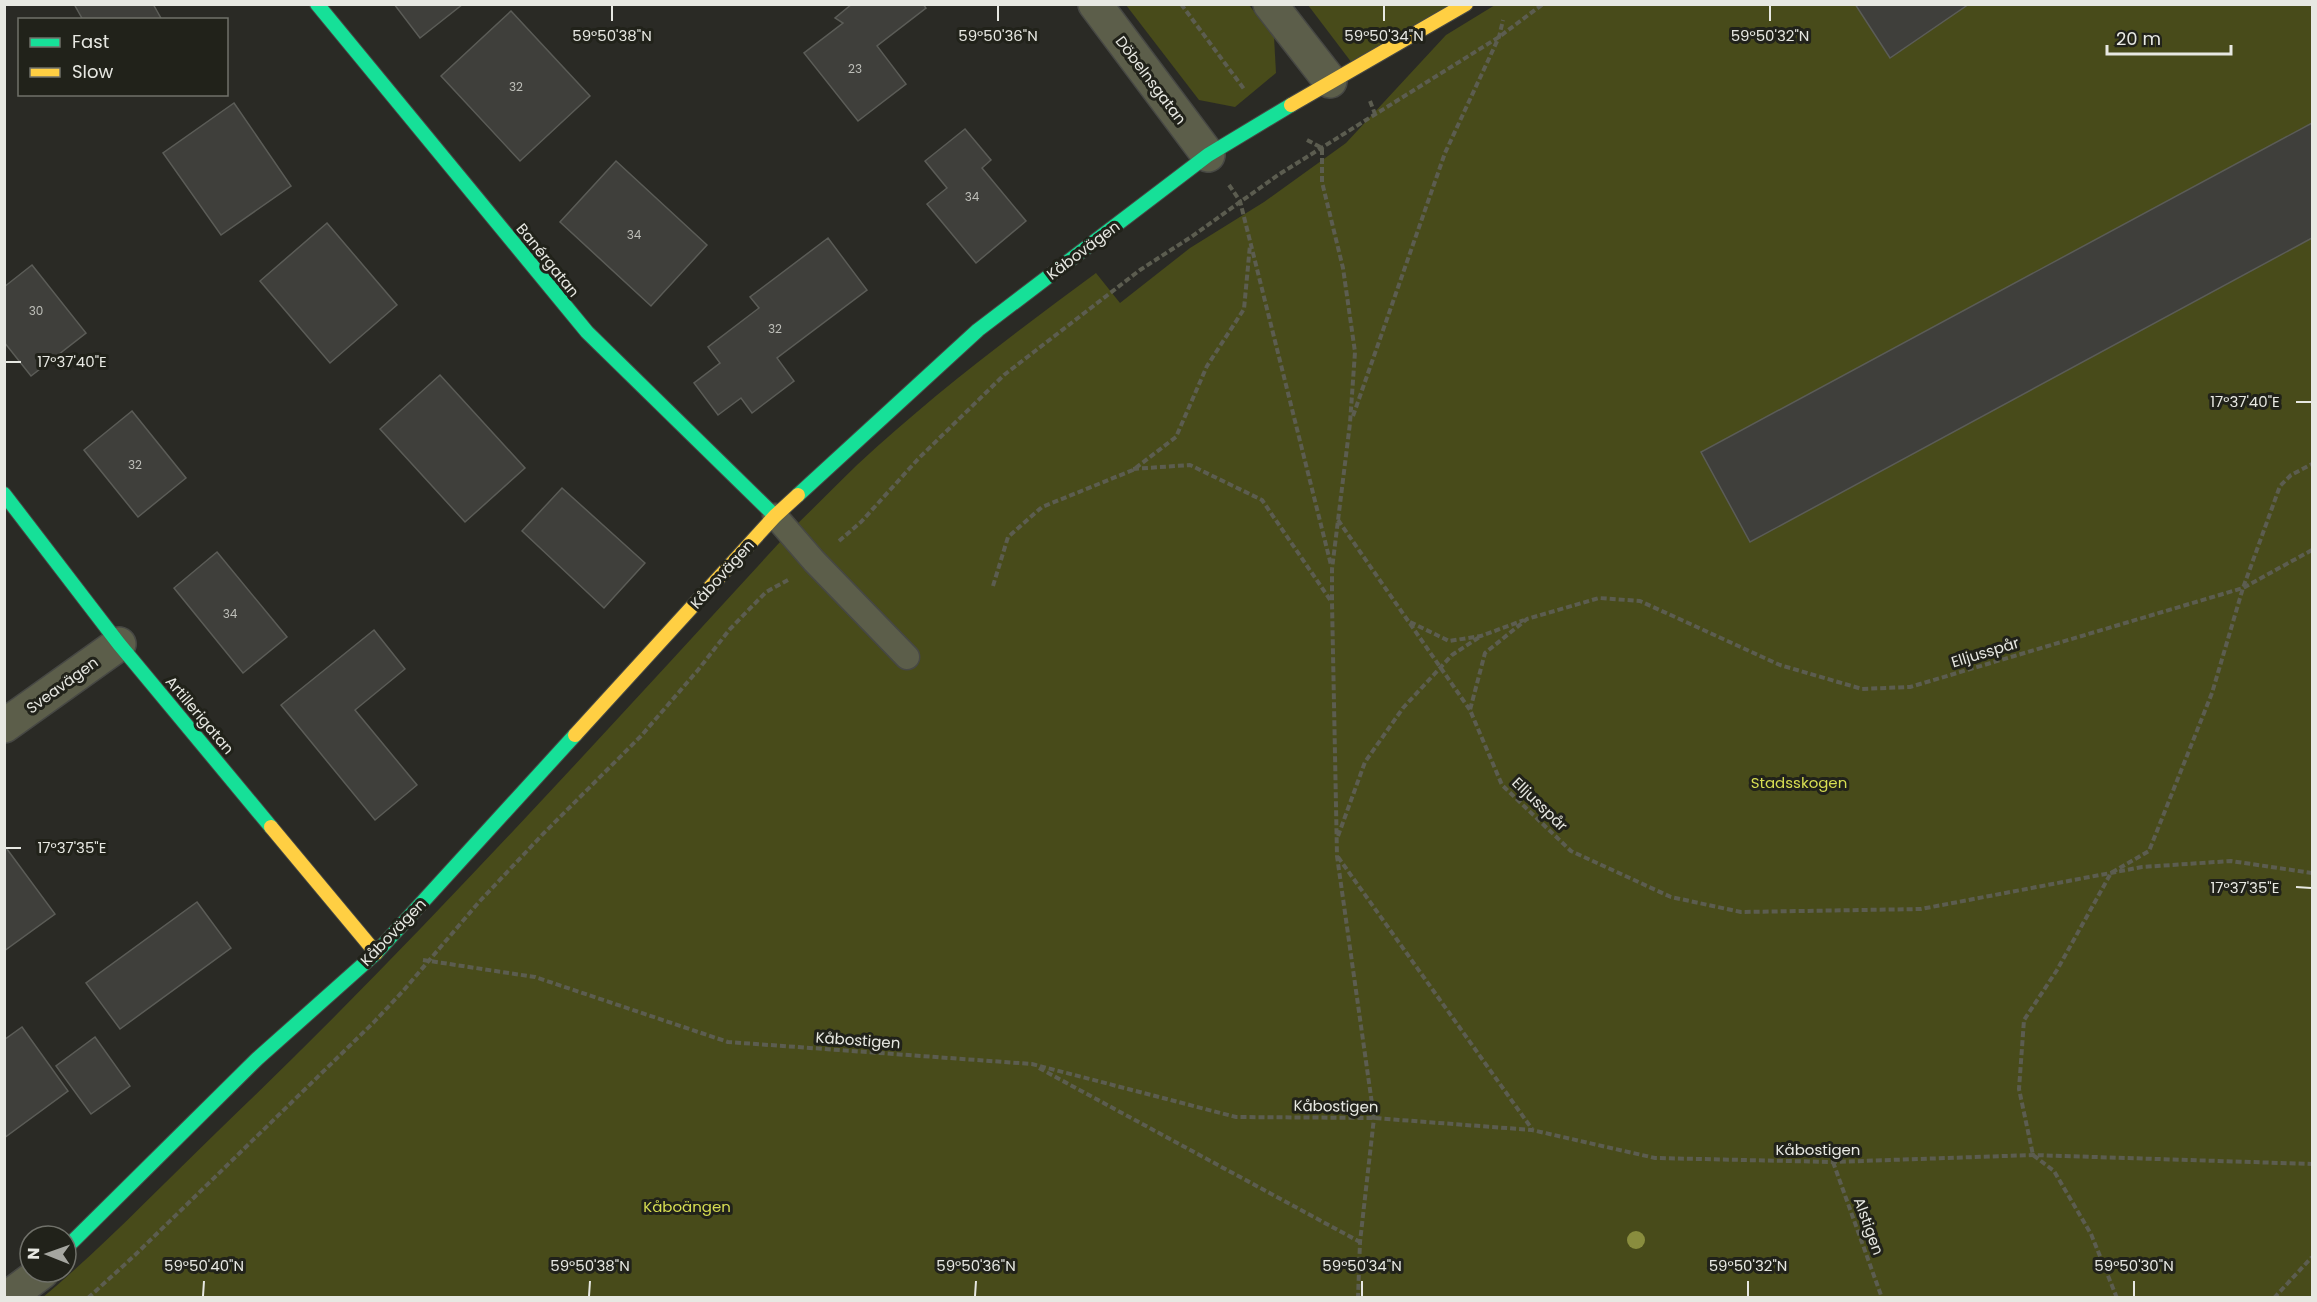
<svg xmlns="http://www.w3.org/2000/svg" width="2317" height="1302" font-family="Poppins,sans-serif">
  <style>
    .green { fill: #484b1a }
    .building { fill: #3f3f3b; stroke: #5b5c57; stroke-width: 1.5 }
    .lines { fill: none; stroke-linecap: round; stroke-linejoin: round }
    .lane-casing { stroke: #474844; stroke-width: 27 }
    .street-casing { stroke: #474844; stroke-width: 36 }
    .fast-casing { stroke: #474844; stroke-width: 16 }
    .slow-casing { stroke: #474844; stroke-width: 16 }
    .path { stroke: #5c5d50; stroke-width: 4; stroke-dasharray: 6 3; stroke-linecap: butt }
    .lane { stroke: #5c5e4a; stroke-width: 24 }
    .street { stroke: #5c5e4a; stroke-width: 33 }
    .fast { stroke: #16e098; stroke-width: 14 }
    .slow { stroke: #ffcf43; stroke-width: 14 }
    .tree { fill: #898d3e }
    .ticks { fill: none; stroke: #e7e8e2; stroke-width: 2 }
    .labels { text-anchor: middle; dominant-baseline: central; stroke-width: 6; stroke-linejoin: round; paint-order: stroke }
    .number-label { font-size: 12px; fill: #bdbeb8 }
    .street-label { font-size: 15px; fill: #e7e8e2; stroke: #21221a }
    .park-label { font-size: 15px; fill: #d7de52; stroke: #21221a }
    .ticks-label { font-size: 15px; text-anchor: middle; fill: #e7e8e2; stroke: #21221a; stroke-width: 6; stroke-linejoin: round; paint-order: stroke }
  </style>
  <rect width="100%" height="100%" fill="#2a2a25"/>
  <!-- green -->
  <g class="green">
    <path d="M1126 5H1249L1274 37 1276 73 1235 107 1199 100Z"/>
    <path d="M1308 5H1466L1355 67Z"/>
    <path d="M1495 5H2312V1297L42 1298C104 1246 160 1187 218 1131 419 939 604 733 792 529 814 508 835 486 857 465 932 395 1013 334 1096 273L1120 303 1190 248 1264 202 1346 143 1446 35Z"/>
  </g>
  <!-- building -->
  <g class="building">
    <path d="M74 4H153L162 20H83Z"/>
    <path d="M394 4H463L420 38Z"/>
    <path d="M852 4H923L926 8 877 46 906 84 858 121 804 53 843 23 835 18Z"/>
    <path d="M1855 4H1969L1890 58Z"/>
    <path d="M511 11 590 96 520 161 441 76Z"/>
    <path d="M234 103 291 186 221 235 163 153Z"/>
    <path d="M2312 123V238L1750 542 1701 452Z"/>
    <path d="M965 129 991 160 982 168 1026 221 976 263 927 204 947 188 925 161Z"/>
    <path d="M616 161 707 245 651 306 560 222Z"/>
    <path d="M327 223 397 305 330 363 260 281Z"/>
    <path d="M828 238 867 290 777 358 794 381 752 413 741 398 718 415 694 383 720 363 708 347 759 308 750 297Z"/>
    <path d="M32 265 86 333 31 376 4 342V287Z"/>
    <path d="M440 375 525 468 465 522 380 429Z"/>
    <path d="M132 411 186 478 138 517 84 450Z"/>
    <path d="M562 488 645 563 604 608 522 531Z"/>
    <path d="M217 552 287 637 243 673 174 588Z"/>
    <path d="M374 630 405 669 355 710 417 785 375 820 281 705Z"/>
    <path d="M4 845 55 914 4 951Z"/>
    <path d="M197 902 231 948 120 1029 86 983Z"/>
    <path d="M22 1027 68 1091 4 1138V1040Z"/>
    <path d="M95 1037 130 1086 91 1114 56 1066Z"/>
  </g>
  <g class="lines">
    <!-- lane casing -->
    <g class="lane-casing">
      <path id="lane" d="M775 516 814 561 907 657"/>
    </g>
    <!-- street casing -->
    <g class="street-casing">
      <g id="street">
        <path d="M1095 4 1208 155"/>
        <path d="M1270 4 1330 81"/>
        <path d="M4 726 119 644"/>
        <path d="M7 1298 42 1272"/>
      </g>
    </g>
    <!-- fast casing -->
    <g class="fast-casing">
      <g id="fast">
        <path d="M317 4 587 332 775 516"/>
        <path d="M4 494 119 644 271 827"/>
        <path d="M798 495 978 330 1208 155 1291 105"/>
        <path d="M66 1248 257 1059 376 953 575 735"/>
      </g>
    </g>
    <!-- slow casing -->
    <g class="slow-casing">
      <g id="slow">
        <path d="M1291 105 1466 4"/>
        <path d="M575 735 775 516 798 495"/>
        <path d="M271 827 376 953"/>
      </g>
    </g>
    <!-- path -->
    <g class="path">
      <path d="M1181 4 1244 89"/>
      <path d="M1370 101 1375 114"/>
      <path d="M1307 140 1322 148V182L1343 268 1355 352 1350 423 1332 569V602L1337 856 1374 1118 1360 1242 1358 1298"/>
      <path d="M1229 185 1240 201 1331 565"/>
      <path d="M1353 416 1445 153 1499 37 1503 20"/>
      <path d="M1133 469 1190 465 1262 500 1331 601"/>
      <path d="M1338 520 1470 710"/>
      <path d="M839 541 861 522 919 458 1004 375 1140 270 1191 237 1278 175 1499 37 1543 4"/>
      <path d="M2312 550 2243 588 1910 687 1862 689 1780 665 1640 601 1599 598 1527 619 1485 653 1470 710 1502 785 1571 851 1671 897 1741 912 1921 909 2142 867 2231 861 2312 873"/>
      <path d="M993 586 1008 537 1042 507 1133 470 1176 437 1207 366 1244 309 1250 245"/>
      <path d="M1410 622 1449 641 1481 636 1524 620"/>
      <path d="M1338 836 1365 762 1403 708 1452 655 1481 636"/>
      <path d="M1338 857 1532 1129"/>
      <path d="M423 960 535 977 728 1042 1032 1064 1236 1117 1374 1118 1532 1130 1655 1158 1833 1162 2033 1155 2312 1164"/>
      <path d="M1039 1068 1360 1242"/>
      <path d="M1833 1162 1882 1298"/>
      <path d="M88 1298 134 1256 374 1022 403 991 479 902 543 834 641 736 698 670 730 629 766 592 788 580"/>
      <path d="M2117 1298 2091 1234 2054 1171 2033 1155 2019 1089 2024 1020 2057 970 2111 873 2149 851 2212 693 2243 588 2280 486 2291 475 2312 464"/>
      <path d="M2274 1298 2312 1257"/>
    </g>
    <!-- lane -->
    <use href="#lane" class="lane"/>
    <!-- street -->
    <use href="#street" class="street"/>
    <!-- fast -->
    <use href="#fast" class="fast"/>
    <!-- slow -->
    <use href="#slow" class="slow"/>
  </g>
  <!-- trees -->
  <circle class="tree" cx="1636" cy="1240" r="9"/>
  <!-- ticks -->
  <path class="ticks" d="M612 21V6M998 21V6M1384 21V6M1770 21V6M6 362H21M2296 402H2311M6 848H21M2296 887 2311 888M203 1296 204 1281M589 1296 590 1281M975 1296 976 1281M1362 1296V1281M1748 1296V1281M2134 1296V1281"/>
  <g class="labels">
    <!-- number labels -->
    <g class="number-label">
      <text x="855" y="68">23</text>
      <text x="516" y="86">32</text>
      <text x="972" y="196">34</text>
      <text x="634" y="234">34</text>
      <text x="36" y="310">30</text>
      <text x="775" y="328">32</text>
      <text x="135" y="464">32</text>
      <text x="230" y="613">34</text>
    </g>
    <!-- street labels -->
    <g class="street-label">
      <text transform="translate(1151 80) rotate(53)">Döbelnsgatan</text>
      <text transform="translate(1083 250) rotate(-37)">Kåbovägen</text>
      <text transform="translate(548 260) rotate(51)">Banérgatan</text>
      <text transform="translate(722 574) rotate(-48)">Kåbovägen</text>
      <text transform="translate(1985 652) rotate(-17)">Elljusspår</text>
      <text transform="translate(62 685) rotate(-36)">Sveavägen</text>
      <text transform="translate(200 715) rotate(50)">Artillerigatan</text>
      <text transform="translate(1540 804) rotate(44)">Elljusspår</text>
      <text transform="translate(393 932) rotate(-46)">Kåbovägen</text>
      <text transform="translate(858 1040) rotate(4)">Kåbostigen</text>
      <text transform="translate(1336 1106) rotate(1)">Kåbostigen</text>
      <text x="1818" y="1149">Kåbostigen</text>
      <text transform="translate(1869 1226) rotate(70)">Alstigen</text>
    </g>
    <!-- park labels -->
    <g class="park-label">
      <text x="1799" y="782">Stadsskogen</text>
      <text x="687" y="1206">Kåboängen</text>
    </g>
  </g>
  <g class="ticks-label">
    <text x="612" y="41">59°50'38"N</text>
    <text x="998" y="41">59°50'36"N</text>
    <text x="1384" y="41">59°50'34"N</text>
    <text x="1770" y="41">59°50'32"N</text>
    <text x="72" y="367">17°37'40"E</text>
    <text x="2245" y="407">17°37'40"E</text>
    <text x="72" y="853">17°37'35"E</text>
    <text x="2245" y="893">17°37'35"E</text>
    <text x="204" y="1271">59°50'40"N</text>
    <text x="590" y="1271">59°50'38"N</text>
    <text x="976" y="1271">59°50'36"N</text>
    <text x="1362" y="1271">59°50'34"N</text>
    <text x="1748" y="1271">59°50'32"N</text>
    <text x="2134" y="1271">59°50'30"N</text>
  </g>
  <!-- border -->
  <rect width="2317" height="1302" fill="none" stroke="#e7e8e2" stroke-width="12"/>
  <!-- legend -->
  <rect x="18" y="18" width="210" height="78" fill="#21221a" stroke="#70716a" stroke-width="1.5"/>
  <rect x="30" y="38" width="30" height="9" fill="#16e098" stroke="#70716a" stroke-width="1.5"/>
  <text x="72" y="48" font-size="18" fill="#e7e8e2">Fast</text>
  <rect x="30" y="68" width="30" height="9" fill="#ffcf43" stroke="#70716a" stroke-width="1.5"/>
  <text x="72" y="78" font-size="18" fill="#e7e8e2">Slow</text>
  <!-- north arrow -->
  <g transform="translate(48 1254) rotate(271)"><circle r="28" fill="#21221a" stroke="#70716a" stroke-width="1.5"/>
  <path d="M0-4.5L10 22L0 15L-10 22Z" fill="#a5a6a0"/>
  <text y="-9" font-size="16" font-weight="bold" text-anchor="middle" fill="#e7e8e2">N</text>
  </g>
  <!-- scale -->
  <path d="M2107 45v9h124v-9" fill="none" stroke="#e7e8e2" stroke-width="3"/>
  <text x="2116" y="45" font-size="18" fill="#e7e8e2" stroke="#21221a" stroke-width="4.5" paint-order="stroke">20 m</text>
</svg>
